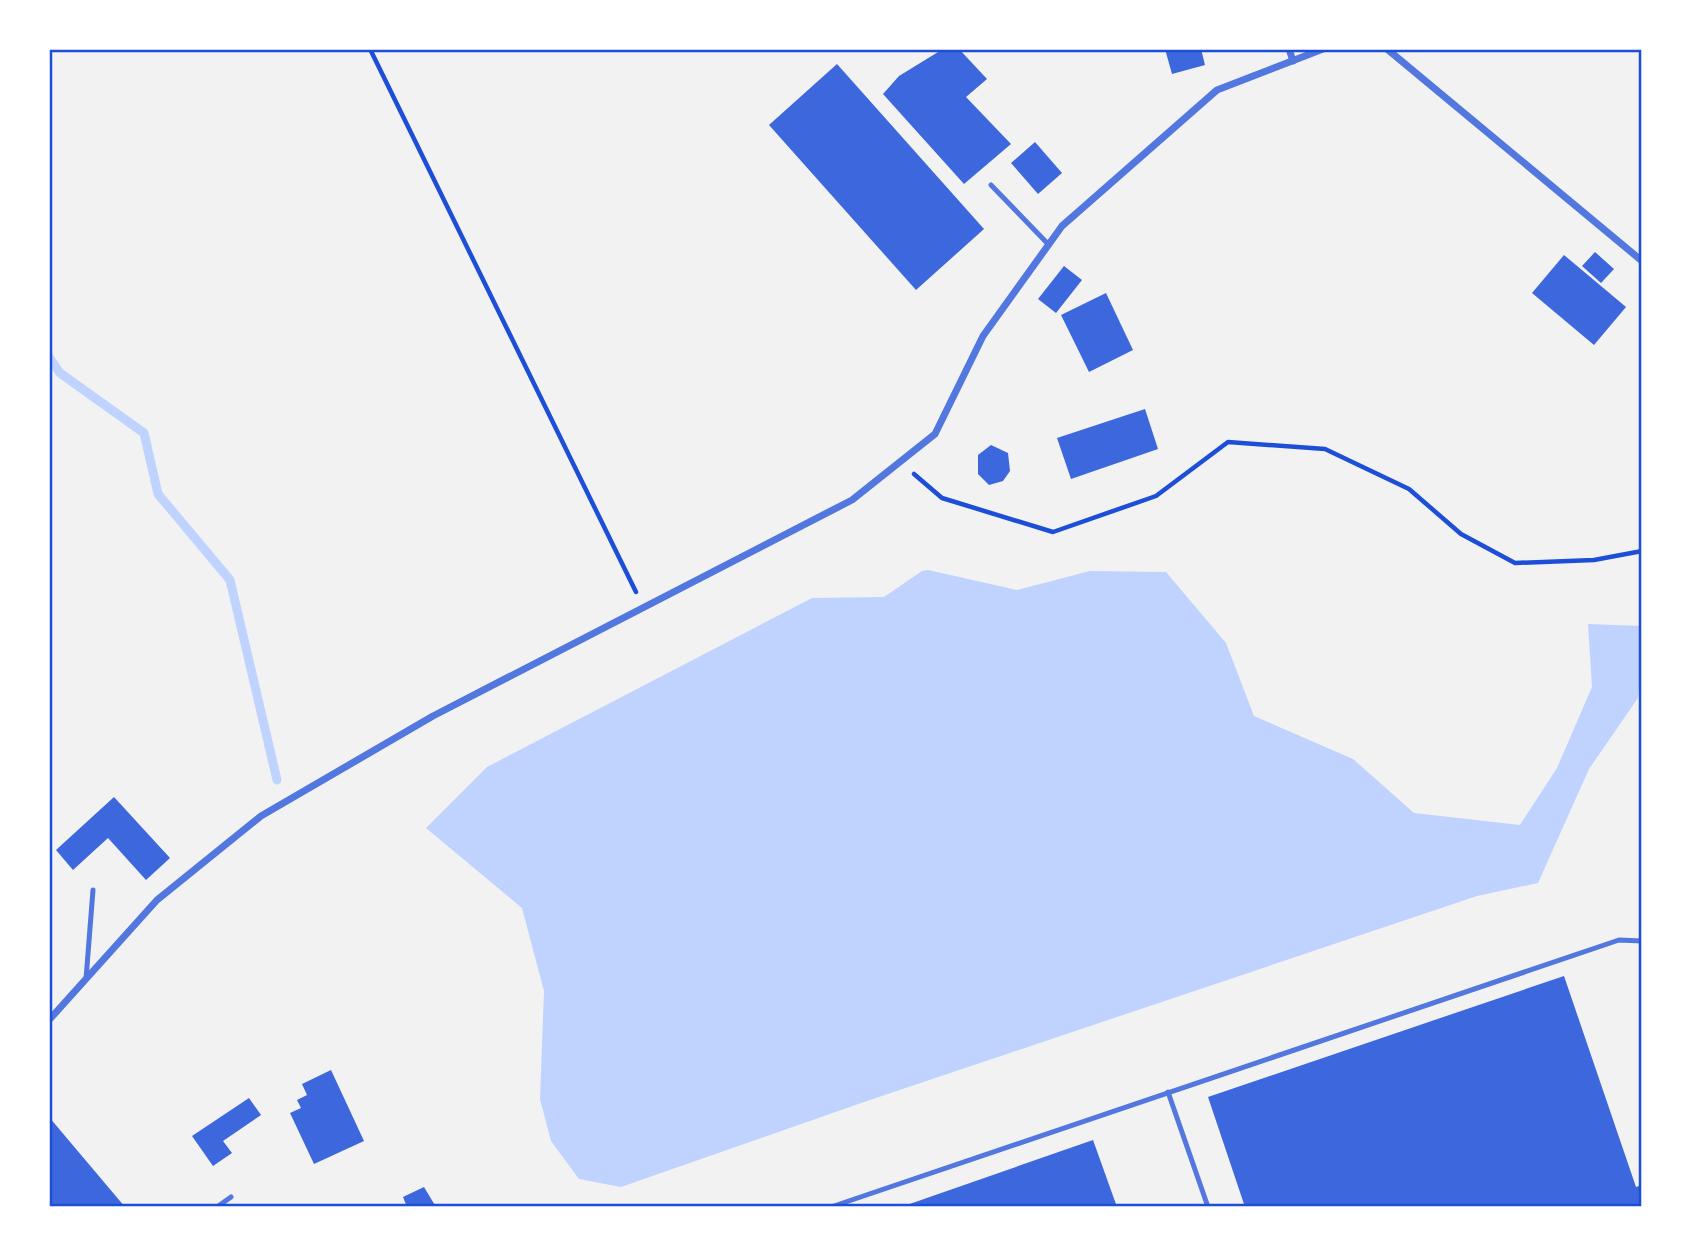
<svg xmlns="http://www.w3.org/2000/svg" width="1691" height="1256" font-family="'Source Sans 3',sans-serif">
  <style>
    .water { fill: #bfd3fe }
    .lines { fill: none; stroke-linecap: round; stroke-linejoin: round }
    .stream { stroke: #bfd3fe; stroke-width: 9 }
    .building { fill: #3d67dc }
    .path { stroke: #1d4ed8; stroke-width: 4.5 }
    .service { stroke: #5277de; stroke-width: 5 }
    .minor { stroke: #5277de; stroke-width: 7 }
    .neatline { fill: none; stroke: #1d4ed8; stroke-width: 2.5 }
  </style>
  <rect width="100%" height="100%" fill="#f2f2f2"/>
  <!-- water -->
  <path class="water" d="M928 570 1017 590 1090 571 1166 572 1226 643 1254 716 1353 759 1414 813 1520 825 1557 768 1592 687 1588 624 1642 626V660L1638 698 1589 769 1538 883 1477 896 864 1102 621 1187 579 1179 551 1141 540 1099 544 991 522 908 426 828 487 767 812 598 884 597 922 571Z"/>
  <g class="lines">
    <!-- stream -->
    <path class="stream" d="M49 357 60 373 144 433 158 494 230 580 277 780"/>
  </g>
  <!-- building -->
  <g class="building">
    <path d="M943 49H959L987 79 966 97 1011 144 964 184 883 94 899 76Z"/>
    <path d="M1165 49H1201L1205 65 1172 74Z"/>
    <path d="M837 64 984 229 916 290 769 125Z"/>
    <path d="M1035 142 1062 173 1038 194 1011 163Z"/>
    <path d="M1595 252 1614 269 1601 283 1582 266Z"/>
    <path d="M1564 255 1626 307 1594 345 1532 293Z"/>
    <path d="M1064 266 1082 280 1056 313 1038 299Z"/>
    <path d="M1106 293 1133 350 1089 372 1061 315Z"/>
    <path d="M1145 409 1158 449 1071 479 1057 438Z"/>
    <path d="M991 445 1008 453 1010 471 1003 481 989 485 978 474V455Z"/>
    <path d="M114 797 170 858 146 880 108 838 73 870 56 850Z"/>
    <path d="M1564 976 1636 1187 1642 1185V1207H1245L1208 1097Z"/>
    <path d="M331 1070 364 1141 314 1164 290 1113 301 1108 297 1100 307 1095 302 1084Z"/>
    <path d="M249 1098 261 1115 223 1141 232 1153 213 1166 192 1136Z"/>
    <path d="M49 1117 125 1207H49Z"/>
    <path d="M1093 1140 1117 1207H901Z"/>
    <path d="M424 1187 436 1207H407L403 1197Z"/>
  </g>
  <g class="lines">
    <!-- path -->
    <g class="path">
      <path d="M370 49 636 592"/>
      <path d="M914 474 942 498 1053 532 1156 496 1228 442 1325 449 1409 489 1461 534 1515 563 1594 560 1642 551"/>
    </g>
    <!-- service -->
    <g class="service">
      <path d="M991 185 1049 245"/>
      <path d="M86 979 93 890"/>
      <path d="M1168 1092 1208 1207"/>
      <path d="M217 1207 231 1197"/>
      <path d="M831 1207 1619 940 1642 941"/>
    </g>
    <!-- minor -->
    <g class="minor">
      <path d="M1289 49 1293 61"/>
      <path d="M1387 49 1642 261"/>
      <path d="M49 1020 157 900 261 816 433 716 852 500 935 434 983 336 1062 226 1217 90 1323 49"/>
    </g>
  </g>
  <!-- border -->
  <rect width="1691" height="1256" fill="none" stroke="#ffffff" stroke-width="102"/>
  <rect x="51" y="51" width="1589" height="1154" class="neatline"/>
</svg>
